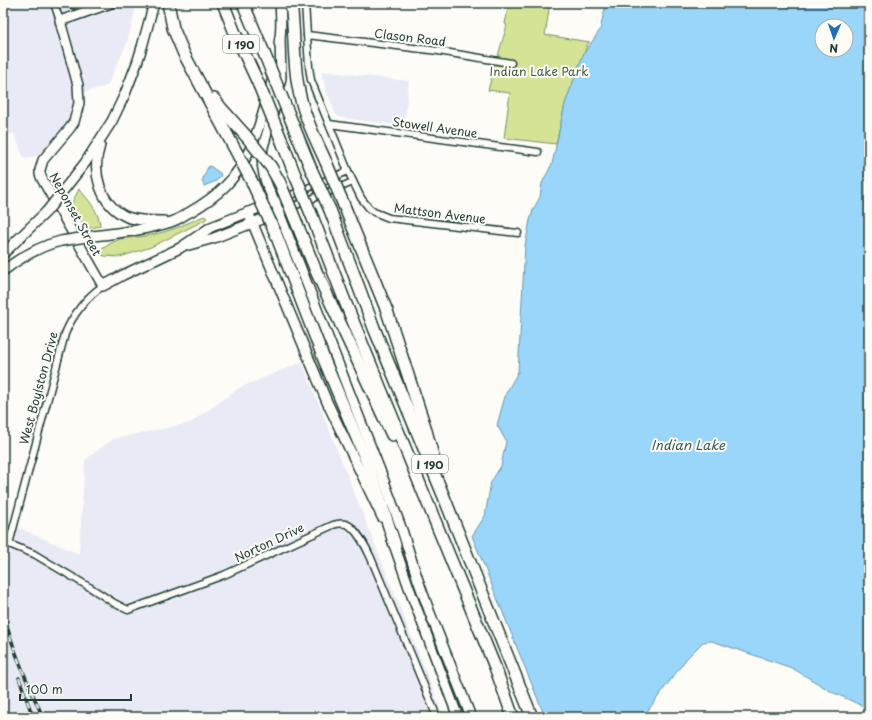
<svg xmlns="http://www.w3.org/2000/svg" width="872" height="720" font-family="'Playpen Sans',sans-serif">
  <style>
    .built { fill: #e9eaf5 }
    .green { fill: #d5e396; stroke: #7a9065 }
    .water { fill: #9ad6fa; stroke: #6999ab; fill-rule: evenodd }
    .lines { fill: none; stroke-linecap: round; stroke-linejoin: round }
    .street-casing { stroke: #1f3d34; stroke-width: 9 }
    .secondary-casing { stroke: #1f3d34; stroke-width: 12 }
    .highway-casing { stroke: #1f3d34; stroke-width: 14 }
    .street { stroke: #fdfcf7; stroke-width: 6 }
    .secondary { stroke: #fdfcf7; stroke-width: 9 }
    .highway { stroke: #fdfcf7; stroke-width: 11 }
    .rail-casing { stroke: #1f3d34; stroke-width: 3.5 }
    .rail { stroke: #fdfcf7; stroke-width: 2; stroke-dasharray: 6; stroke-linecap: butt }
    .secondary-bridge-casing { stroke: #1f3d34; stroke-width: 12; stroke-linecap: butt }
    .highway-bridge-casing { stroke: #1f3d34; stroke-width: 14; stroke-linecap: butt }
    .secondary-bridge { stroke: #fdfcf7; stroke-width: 9 }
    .highway-bridge { stroke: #fdfcf7; stroke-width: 11 }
    .labels { text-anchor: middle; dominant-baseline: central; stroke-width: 4; stroke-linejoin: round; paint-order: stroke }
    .shield { fill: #fdfcf7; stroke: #62766e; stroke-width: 1 }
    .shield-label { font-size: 11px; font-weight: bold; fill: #1f3d34 }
    .street-label { font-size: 12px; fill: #1f3d34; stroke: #fdfcf7 }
    .park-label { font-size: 12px; fill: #435e48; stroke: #fdfcf7 }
    .water-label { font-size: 13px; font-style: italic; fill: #385c5c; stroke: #fdfcf7 }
  </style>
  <rect width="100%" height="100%" fill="#fdfcf7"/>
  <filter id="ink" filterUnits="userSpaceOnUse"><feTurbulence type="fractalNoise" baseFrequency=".025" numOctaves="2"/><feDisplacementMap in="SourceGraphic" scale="8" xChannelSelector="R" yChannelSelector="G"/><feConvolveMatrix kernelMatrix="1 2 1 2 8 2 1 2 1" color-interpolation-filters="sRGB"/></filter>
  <g filter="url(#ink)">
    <!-- built -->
    <g class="built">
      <path d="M3 3H137L127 43 107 86 74 95 75 102 71 118 67 126 48 148 41 155 26 159 23 156 14 133 3 136Z"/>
      <path d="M321 71 409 81 404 126 343 118 338 116 335 112 325 87Z"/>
      <path d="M302 362 444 717H3V552L5 522 79 554 85 460 113 439 190 423 239 388Z"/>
    </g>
    <!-- green -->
    <g class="green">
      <path d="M509 3H550L545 35 590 42 587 45 585 51 565 104 556 144 504 138 510 93 488 90 507 25 505 24Z"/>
      <path d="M79 189C88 199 100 213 100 226L86 229 71 205Z"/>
      <path d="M204 216 207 218 205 220 151 247 120 257 104 256 98 252 111 243 120 239 146 236 164 232 176 228Z"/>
    </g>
    <!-- water -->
    <g class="water">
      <path d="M606 3H869V709L832 692 792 668 712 641 703 642 687 658 643 717H545L472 536 485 516 491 482 501 466 506 441 497 425 506 393 518 372 525 246 530 220 533 210 540 197 542 183 552 164 565 104 583 55 600 30ZM822 26H846V50H822Z"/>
      <path d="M210 166 220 173 221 176 216 181 204 186 202 181 208 167Z"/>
    </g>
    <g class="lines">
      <!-- street casing -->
      <g class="street-casing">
        <g id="street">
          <path d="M54 3 60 21"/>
          <path d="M305 3 309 67 311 80 315 90 348 171 361 198 369 208 374 212 389 218 518 233"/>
          <path d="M307 35 438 51 511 63"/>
          <path d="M329 124 538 152"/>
          <path d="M275 202 348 171"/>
          <path d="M279 212 353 182"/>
          <path d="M103 286C87 296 72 316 65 334L9 544 34 554 91 588 114 603 128 610 224 575 333 525C336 524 342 523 346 524 356 527 367 549 371 558L437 717"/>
        </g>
      </g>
      <!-- secondary casing -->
      <g class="secondary-casing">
        <g id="secondary">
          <path d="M71 3 75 4 101 3"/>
          <path d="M111 3 60 21 78 85 79 103 74 122 70 128 43 160 40 170V174L42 179 103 286 123 275 180 248 211 227 269 204"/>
          <path d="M280 38 281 78 276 103 263 147C260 168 265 184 275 202L381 473 402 530 418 580 430 613 471 717"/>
          <path d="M279 43C282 30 281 16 280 3"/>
          <path d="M100 145C91 172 100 205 127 217 138 221 152 221 164 221"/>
          <path d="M66 187 85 163 112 121 125 94 137 63 142 47 154 3"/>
          <path d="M248 212 327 402 382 517"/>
          <path d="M93 236C119 233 146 230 171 222 178 220 184 215 190 212 218 196 237 179 250 149 261 126 267 99 274 74"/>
          <path d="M189 245 214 238 273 215"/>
          <path d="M3 254 47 211"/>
          <path d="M3 271C21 257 39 246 61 241"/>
          <path d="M392 539 412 596 458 717"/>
        </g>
      </g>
      <!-- highway casing -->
      <g class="highway-casing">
        <g id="highway">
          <path d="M168 3 173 28 184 54 238 155"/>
          <path d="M223 3 235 33 259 85"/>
          <path d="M243 3 264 53"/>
          <path d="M291 3C295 31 293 59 298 86 302 112 315 138 326 162"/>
          <path d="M214 99 221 108 246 136"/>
          <path d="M287 110 311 169"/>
          <path d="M283 144 295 175"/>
          <path d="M343 203 387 311 425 427 433 456"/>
          <path d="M330 210 374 328 444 497 532 717"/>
          <path d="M312 216 346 304 495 667 513 717"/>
          <path d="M297 224 316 271 392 435"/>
          <path d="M275 232 325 362 366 460 379 496 395 545"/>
        </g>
      </g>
      <!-- street -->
      <use href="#street" class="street"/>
      <!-- secondary -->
      <use href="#secondary" class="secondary"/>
      <!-- highway -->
      <use href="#highway" class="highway"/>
      <!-- rail casing -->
      <g class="rail-casing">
        <g id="rail">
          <path d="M3 612C12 648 27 683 43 717"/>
          <path d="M19 678 33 717"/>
        </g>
      </g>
      <!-- rail -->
      <use href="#rail" class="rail"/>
      <!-- secondary-bridge casing -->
      <g class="secondary-bridge-casing">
        <g id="secondary-bridge">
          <path d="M47 211 66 187"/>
          <path d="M61 241 93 236"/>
        </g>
      </g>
      <!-- highway-bridge casing -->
      <g class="highway-bridge-casing">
        <g id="highway-bridge">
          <path d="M264 53 287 110"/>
          <path d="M259 85 283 144"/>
          <path d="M246 136 271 167 280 183 297 224"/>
          <path d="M238 155 252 182 275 232"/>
          <path d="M326 162 343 203"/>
          <path d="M311 169 330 210"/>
          <path d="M295 175 312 216"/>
        </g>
      </g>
      <!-- secondary-bridge -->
      <use href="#secondary-bridge" class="secondary-bridge"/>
      <!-- highway-bridge -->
      <use href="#highway-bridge" class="highway-bridge"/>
    </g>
  </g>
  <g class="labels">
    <!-- shield labels -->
    <g class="shield">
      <rect x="223" y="35" width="36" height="18" rx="3"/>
      <rect x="412" y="455" width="36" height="18" rx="3"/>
    </g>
    <g class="shield-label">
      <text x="241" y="44">I 190</text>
      <text x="430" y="464">I 190</text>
    </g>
    <!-- street labels -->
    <g class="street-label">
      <text transform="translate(410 37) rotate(7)">Clason Road</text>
      <text transform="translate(435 127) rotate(8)">Stowell Avenue</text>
      <text transform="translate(440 213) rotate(7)">Mattson Avenue</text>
      <text transform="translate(76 214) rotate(61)">Neponset Street</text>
      <text transform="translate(38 388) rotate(-75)">West Boylston Drive</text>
      <text transform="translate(269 542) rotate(-25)">Norton Drive</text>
    </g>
    <!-- park labels -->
    <g class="park-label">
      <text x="539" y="71">Indian Lake Park</text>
    </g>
    <!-- water labels -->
    <g class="water-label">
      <text x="688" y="444">Indian Lake</text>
    </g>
  </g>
  <!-- margin -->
  <rect width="872" height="720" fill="none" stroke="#fdfcf7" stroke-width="16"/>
  <rect x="8" y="8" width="856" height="704" fill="none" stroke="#1f3d34" stroke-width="1.5" filter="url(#ink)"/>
  <!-- north arrow -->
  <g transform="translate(834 38) rotate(182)"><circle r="19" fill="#fdfcf7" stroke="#a4b0a9"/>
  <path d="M0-3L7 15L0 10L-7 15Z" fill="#1f6fb2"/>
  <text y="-6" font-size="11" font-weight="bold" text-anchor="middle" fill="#1f3d34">N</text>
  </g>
  <!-- scale -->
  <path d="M20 694v6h111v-6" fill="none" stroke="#1f3d34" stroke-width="2"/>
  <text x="26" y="694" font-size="12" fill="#1f3d34" stroke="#fdfcf7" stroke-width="3" paint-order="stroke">100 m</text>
</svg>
